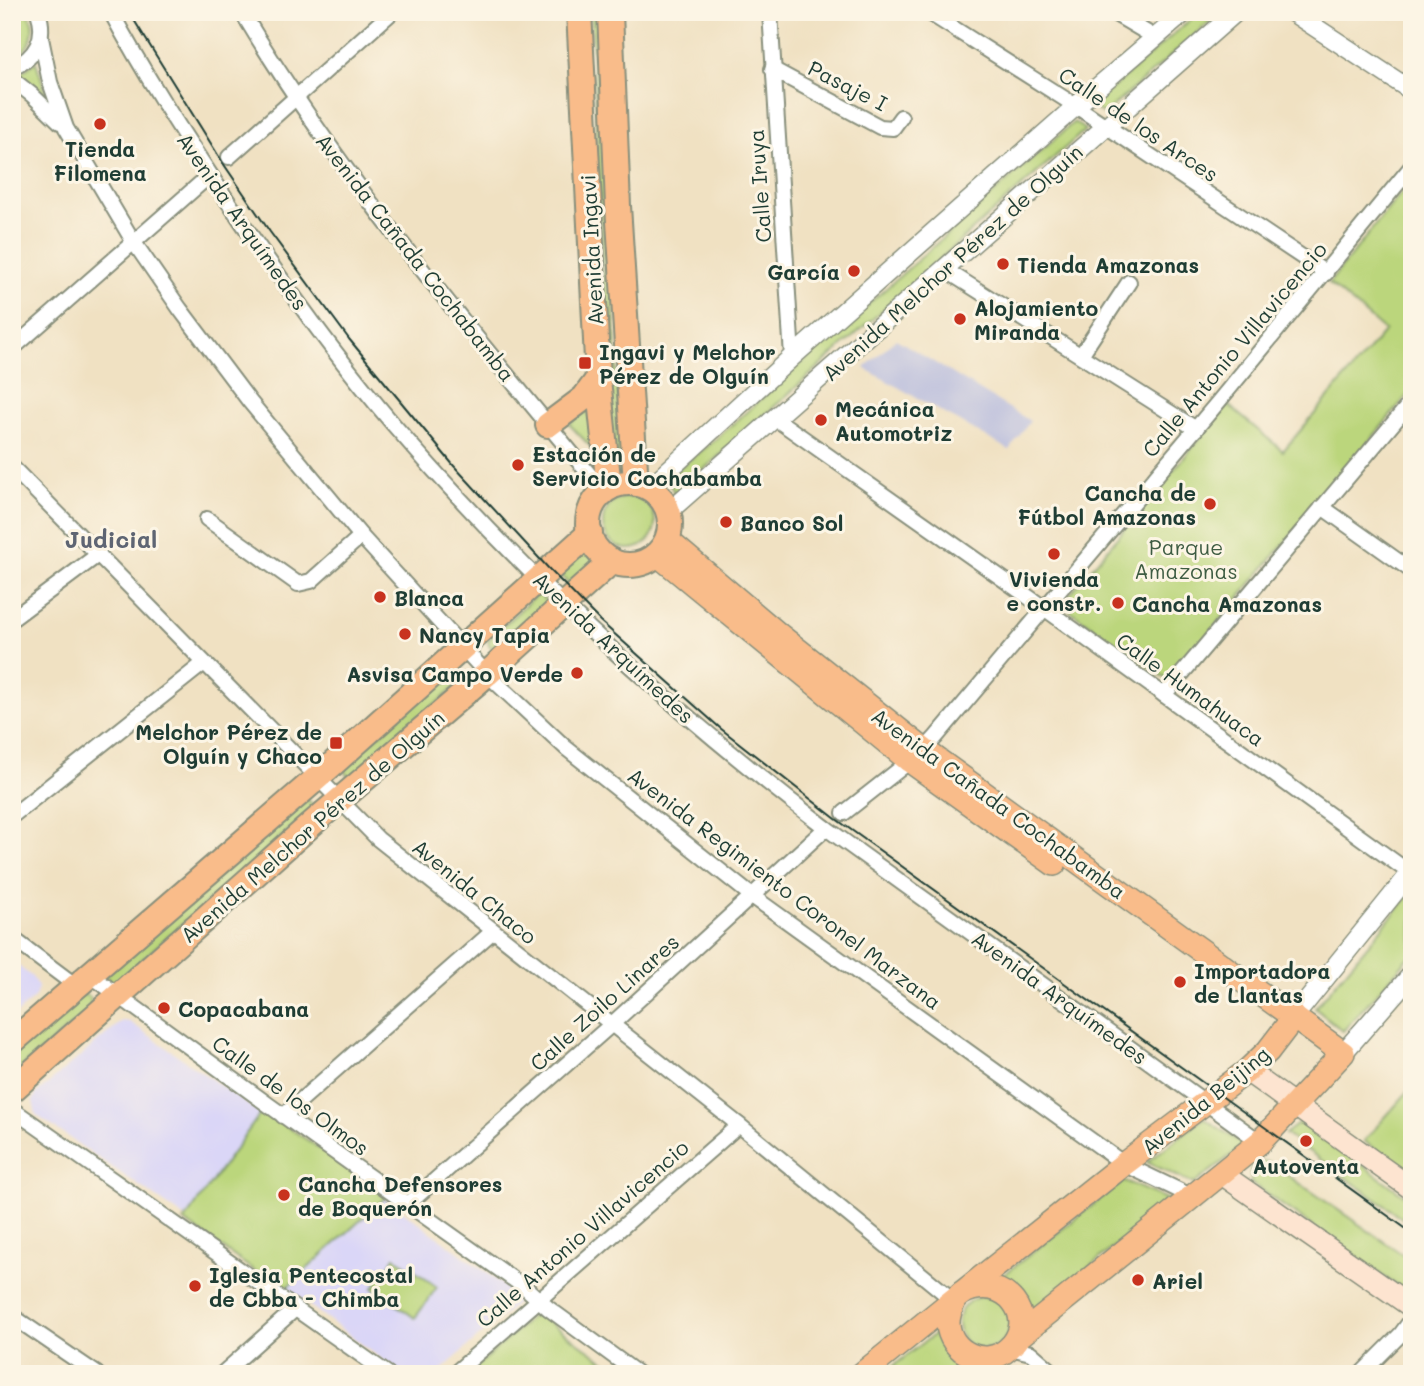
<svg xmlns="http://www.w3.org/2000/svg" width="1424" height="1386" font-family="Mali,sans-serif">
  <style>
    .built { fill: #dad6f7 }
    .industrial { fill: #c0c2dd }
    .green { fill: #bbd67c; stroke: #6d8a58; stroke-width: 2 }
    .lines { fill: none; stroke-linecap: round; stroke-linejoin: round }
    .minor-casing { stroke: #888f7b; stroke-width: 18 }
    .tertiary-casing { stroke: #888f7b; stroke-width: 21 }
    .secondary-casing { stroke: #888f7b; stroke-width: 24 }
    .primary-casing { stroke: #888f7b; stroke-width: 26 }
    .trunk-casing { stroke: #888f7b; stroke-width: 28 }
    .minor { stroke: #fff; stroke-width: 14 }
    .tertiary { stroke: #fff; stroke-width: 18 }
    .secondary { stroke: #fde4d0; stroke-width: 21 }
    .primary { stroke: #f9bc8a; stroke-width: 23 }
    .trunk { stroke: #f9bc8a; stroke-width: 24 }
    .tram { stroke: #1f3d34; stroke-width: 2 }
    .poi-dot { fill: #c8321e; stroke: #fcf5e5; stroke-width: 2.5 }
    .labels { text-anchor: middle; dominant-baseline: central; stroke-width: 6; stroke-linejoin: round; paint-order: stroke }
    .street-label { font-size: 21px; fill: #1f3d34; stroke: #fcf5e5 }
    .poi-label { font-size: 21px; font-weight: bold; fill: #1f3d34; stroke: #fcf5e5; text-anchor: start }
    .park-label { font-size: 21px; fill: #3e5c42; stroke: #fcf5e5 }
    .neighbourhood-label { font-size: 23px; font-weight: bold; fill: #5e6573; stroke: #fcf5e5 }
  </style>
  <rect width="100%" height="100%" fill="#fcf5e5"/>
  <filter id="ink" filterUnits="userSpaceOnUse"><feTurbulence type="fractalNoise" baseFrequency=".0143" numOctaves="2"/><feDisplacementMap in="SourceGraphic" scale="14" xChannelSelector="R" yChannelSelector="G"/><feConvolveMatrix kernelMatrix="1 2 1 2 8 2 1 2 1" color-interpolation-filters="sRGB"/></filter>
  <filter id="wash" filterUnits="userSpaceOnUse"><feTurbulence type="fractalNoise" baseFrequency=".00686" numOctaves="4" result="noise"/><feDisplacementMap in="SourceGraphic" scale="28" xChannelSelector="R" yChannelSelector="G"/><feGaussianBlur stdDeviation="1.57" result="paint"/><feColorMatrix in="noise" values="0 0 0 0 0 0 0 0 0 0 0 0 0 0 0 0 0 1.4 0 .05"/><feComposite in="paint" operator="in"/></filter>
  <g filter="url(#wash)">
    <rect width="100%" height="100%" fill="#f0e1c2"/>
    <!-- built -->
    <g class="built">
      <path d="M12 961 32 977 38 987 35 997 12 1018Z"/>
      <path d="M122 1021 130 1022 260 1113 186 1218 36 1115 33 1101 36 1094Z"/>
      <path d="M385 1198 518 1296 517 1303 437 1374H402L286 1288Z"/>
    </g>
    <!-- industrial -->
    <path class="industrial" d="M896 339 1030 421 1009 450 864 368Z"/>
    <!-- green -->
    <g class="green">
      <path d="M12 12H28C38 30 32 50 12 58Z"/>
      <path d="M591 12H599L619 410 631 470 612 467Z"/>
      <path d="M1199 12H1221L1104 114 1091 107Z"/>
      <path d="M36 62 49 102 18 75Z"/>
      <path d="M1074 122 1085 130 675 495 667 477 708 446Z"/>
      <path d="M1412 179V390L1174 676 1168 678 1160 675 1072 612 1064 606V601L1228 405 1283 451 1385 331 1329 283Z"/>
      <path d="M589 409 592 442 589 445 569 424Z"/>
      <circle cx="629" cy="523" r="26"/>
      <path d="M582 553 589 554 593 559V566L570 585 560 575Z"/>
      <path d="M538 593 549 604 501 646 496 649 489 646 488 640Z"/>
      <path d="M453 670 461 678 460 683 352 777 347 775 344 766Z"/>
      <path d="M307 799 315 807 114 984 109 982 106 974Z"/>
      <path d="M1412 892V954L1343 1031 1315 1008Z"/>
      <path d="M85 994 90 998 92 1008 12 1075V1054L79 996Z"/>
      <path d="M1412 1087V1175L1364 1141Z"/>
      <path d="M263 1110 388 1195 283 1291 184 1221Z"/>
      <path d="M1204 1118 1244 1145 1194 1184 1147 1162Z"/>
      <path d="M1302 1121 1412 1201V1225L1285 1134Z"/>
      <path d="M1262 1161 1270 1163 1412 1261V1293H1407L1251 1183 1250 1169 1254 1164Z"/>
      <path d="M1124 1181 1171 1201 1032 1313 1022 1291 1001 1277Z"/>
      <path d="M395 1257 437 1287 415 1318 373 1288Z"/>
      <circle cx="984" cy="1323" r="26"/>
      <path d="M535 1314 539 1315 623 1374H468Z"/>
      <path d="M936 1333 945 1353 961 1368 954 1374H883Z"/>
    </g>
  </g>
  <g filter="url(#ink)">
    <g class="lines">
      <!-- minor casing -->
      <g class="minor-casing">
        <g id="minor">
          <path d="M111 12C143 72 180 129 217 185 272 268 329 349 393 424 521 573 670 709 826 828L1260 1142"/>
          <path d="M242 12C345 184 476 338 604 492"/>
          <path d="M770 12 792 357"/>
          <path d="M928 12 1076 106 1326 273"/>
          <path d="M1112 12 1156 38"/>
          <path d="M41 38 50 82 66 128 133 241 180 309 250 402 361 536 487 674 566 748 752 896 1124 1164 1193 1197"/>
          <path d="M12 68C36 58 47 37 38 12"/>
          <path d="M772 69 880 127 893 128 901 117"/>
          <path d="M12 79 32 95 60 122"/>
          <path d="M229 157 392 12"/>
          <path d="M944 269 1196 429"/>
          <path d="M12 349 210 175"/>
          <path d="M1081 355 1129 282"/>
          <path d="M776 419 1044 608 1410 873"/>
          <path d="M12 467 378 839 739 1125 954 1301"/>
          <path d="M1322 507 1412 571"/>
          <path d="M207 519 298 584 311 581 361 536"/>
          <path d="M12 619 99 554"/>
          <path d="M1164 695 1412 401"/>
          <path d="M844 813 924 750 936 737 1219 401 1412 166"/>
          <path d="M12 816 204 663"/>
          <path d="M12 938 76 986"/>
          <path d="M89 974 270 1106 527 1289 548 1308 638 1374"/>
          <path d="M12 1109 388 1374"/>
          <path d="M283 1116 492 932"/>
          <path d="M408 1204 612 1024 826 828"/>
          <path d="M12 1316 97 1374"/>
          <path d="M1010 1348 1031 1353 1055 1374"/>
          <path d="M222 1374 295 1309"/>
          <path d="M454 1374 739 1125"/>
          <path d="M1361 1374 1401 1334 1412 1319"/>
        </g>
      </g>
      <!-- tertiary casing -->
      <g class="tertiary-casing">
        <g id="tertiary">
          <path d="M1292 12 1412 91"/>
          <path d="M649 488 792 357 1093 91 1185 12"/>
          <path d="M668 512 1236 12"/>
          <path d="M1294 1017 1412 871"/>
          <path d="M1343 1053 1412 974"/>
        </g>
      </g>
      <!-- secondary casing -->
      <g class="secondary-casing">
        <g id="secondary">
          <path d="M1247 1071 1412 1189"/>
          <path d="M1222 1174 1412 1307"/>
        </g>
      </g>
      <!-- primary casing -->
      <g class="primary-casing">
        <g id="primary">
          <path d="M667 540 779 635 924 750 1343 1053 1260 1142 1017 1338"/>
          <path d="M657 554 910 761 1054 864"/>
          <path d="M962 1293 1124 1164 1247 1071 1268 1051 1294 1017"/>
          <path d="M862 1374 962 1293C1005 1271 1041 1320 1008 1349 986 1369 949 1353 948 1323 948 1315 951 1308 954 1301"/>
        </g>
      </g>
      <!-- trunk casing -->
      <g class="trunk-casing">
        <g id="trunk">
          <path d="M579 12 598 379 609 488"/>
          <path d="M610 12 618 206 636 484"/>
          <path d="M548 425 584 398 598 379"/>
          <circle cx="629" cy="524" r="41"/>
          <path d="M12 1042 317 778 590 533"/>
          <path d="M12 1090 314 822 487 674 612 561"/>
        </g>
      </g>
      <!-- minor -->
      <use href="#minor" class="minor"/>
      <!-- tertiary -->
      <use href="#tertiary" class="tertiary"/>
      <!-- secondary -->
      <use href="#secondary" class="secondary"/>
      <!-- primary -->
      <use href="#primary" class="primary"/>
      <!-- trunk -->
      <use href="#trunk" class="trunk"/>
      <!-- tram -->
      <path class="tram" d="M129 12 223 163 270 232 349 339 454 466 550 570 600 621 720 728 836 819 1412 1233"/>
    </g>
  </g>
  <!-- markers -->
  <g class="poi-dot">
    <circle cx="100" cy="124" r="7"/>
    <circle cx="1003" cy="264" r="7"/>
    <circle cx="854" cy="271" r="7"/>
    <circle cx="960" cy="319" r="7"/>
    <rect x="578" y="356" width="14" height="14" rx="3.5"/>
    <circle cx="821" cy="420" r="7"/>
    <circle cx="518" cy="465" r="7"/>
    <circle cx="1210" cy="504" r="7"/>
    <circle cx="726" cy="522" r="7"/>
    <circle cx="1054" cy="554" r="7"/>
    <circle cx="380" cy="597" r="7"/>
    <circle cx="1118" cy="603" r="7"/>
    <circle cx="405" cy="634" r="7"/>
    <circle cx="577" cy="673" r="7"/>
    <rect x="329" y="736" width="14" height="14" rx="3.5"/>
    <circle cx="1180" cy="982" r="7"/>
    <circle cx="164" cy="1008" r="7"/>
    <circle cx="1306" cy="1141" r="7"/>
    <circle cx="284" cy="1195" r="7"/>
    <circle cx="1138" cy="1280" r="7"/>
    <circle cx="195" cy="1286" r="7"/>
  </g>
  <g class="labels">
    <!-- street labels -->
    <g class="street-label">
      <text transform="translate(848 85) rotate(27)">Pasaje I</text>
      <text transform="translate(1139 124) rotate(34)">Calle de los Arces</text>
      <text transform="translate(759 186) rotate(-94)">Calle Iruya</text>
      <text transform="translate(243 221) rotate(55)">Avenida Arquímedes</text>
      <text transform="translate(591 250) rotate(-93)">Avenida Ingavi</text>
      <text transform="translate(416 257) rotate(52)">Avenida Cañada Cochabamba</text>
      <text transform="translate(952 262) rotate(-42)">Avenida Melchor Pérez de Olguín</text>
      <text transform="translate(1234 349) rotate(-50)">Calle Antonio Villavicencio</text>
      <text transform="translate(614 647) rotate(43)">Avenida Arquímedes</text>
      <text transform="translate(1191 689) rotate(36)">Calle Humahuaca</text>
      <text transform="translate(999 803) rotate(36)">Avenida Cañada Cochabamba</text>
      <text transform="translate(312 826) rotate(-41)">Avenida Melchor Pérez de Olguín</text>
      <text transform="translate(785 888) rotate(37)">Avenida Regimiento Coronel Marzana</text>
      <text transform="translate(475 891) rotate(39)">Avenida Chaco</text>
      <text transform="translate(1060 997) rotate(36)">Avenida Arquímedes</text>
      <text transform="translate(604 1002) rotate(-42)">Calle Zoilo Linares</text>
      <text transform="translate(291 1095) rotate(36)">Calle de los Olmos</text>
      <text transform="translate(1205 1100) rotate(-39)">Avenida Beijing</text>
      <text transform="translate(582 1233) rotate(-41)">Calle Antonio Villavicencio</text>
    </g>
    <!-- poi labels -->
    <g class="poi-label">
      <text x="100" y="148" text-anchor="middle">Tienda<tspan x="100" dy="24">Filomena</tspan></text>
      <text x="1017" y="264">Tienda Amazonas</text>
      <text x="840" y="271" text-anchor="end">García</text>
      <text x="974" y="307">Alojamiento<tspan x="974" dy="24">Miranda</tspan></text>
      <text x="599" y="351">Ingavi y Melchor<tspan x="599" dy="24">Pérez de Olguín</tspan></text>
      <text x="835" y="408">Mecánica<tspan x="835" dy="24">Automotriz</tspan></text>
      <text x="532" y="453">Estación de<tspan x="532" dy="24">Servicio Cochabamba</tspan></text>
      <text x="1196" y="492" text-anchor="end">Cancha de<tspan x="1196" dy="24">Fútbol Amazonas</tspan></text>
      <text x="740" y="522">Banco Sol</text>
      <text x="1054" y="578" text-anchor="middle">Vivienda<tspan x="1054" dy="24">e constr.</tspan></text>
      <text x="394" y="597">Blanca</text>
      <text x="1132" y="603">Cancha Amazonas</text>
      <text x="419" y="634">Nancy Tapia</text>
      <text x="563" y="673" text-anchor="end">Asvisa Campo Verde</text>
      <text x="322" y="731" text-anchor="end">Melchor Pérez de<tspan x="322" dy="24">Olguín y Chaco</tspan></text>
      <text x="1194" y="970">Importadora<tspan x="1194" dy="24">de Llantas</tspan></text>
      <text x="178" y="1008">Copacabana</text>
      <text x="1306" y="1165" text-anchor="middle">Autoventa</text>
      <text x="298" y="1183">Cancha Defensores<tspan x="298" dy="24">de Boquerón</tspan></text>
      <text x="209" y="1274">Iglesia Pentecostal<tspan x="209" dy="24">de Cbba - Chimba</tspan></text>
      <text x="1152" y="1280">Ariel</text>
    </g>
    <!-- park labels -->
    <g class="park-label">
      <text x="1186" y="546">Parque<tspan x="1186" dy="24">Amazonas</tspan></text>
    </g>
    <!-- neighbourhood labels -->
    <g class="neighbourhood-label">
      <text x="111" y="539">Judicial</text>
    </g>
  </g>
  <!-- margin -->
  <rect width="1424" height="1386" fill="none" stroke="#fcf5e5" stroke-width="42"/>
</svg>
